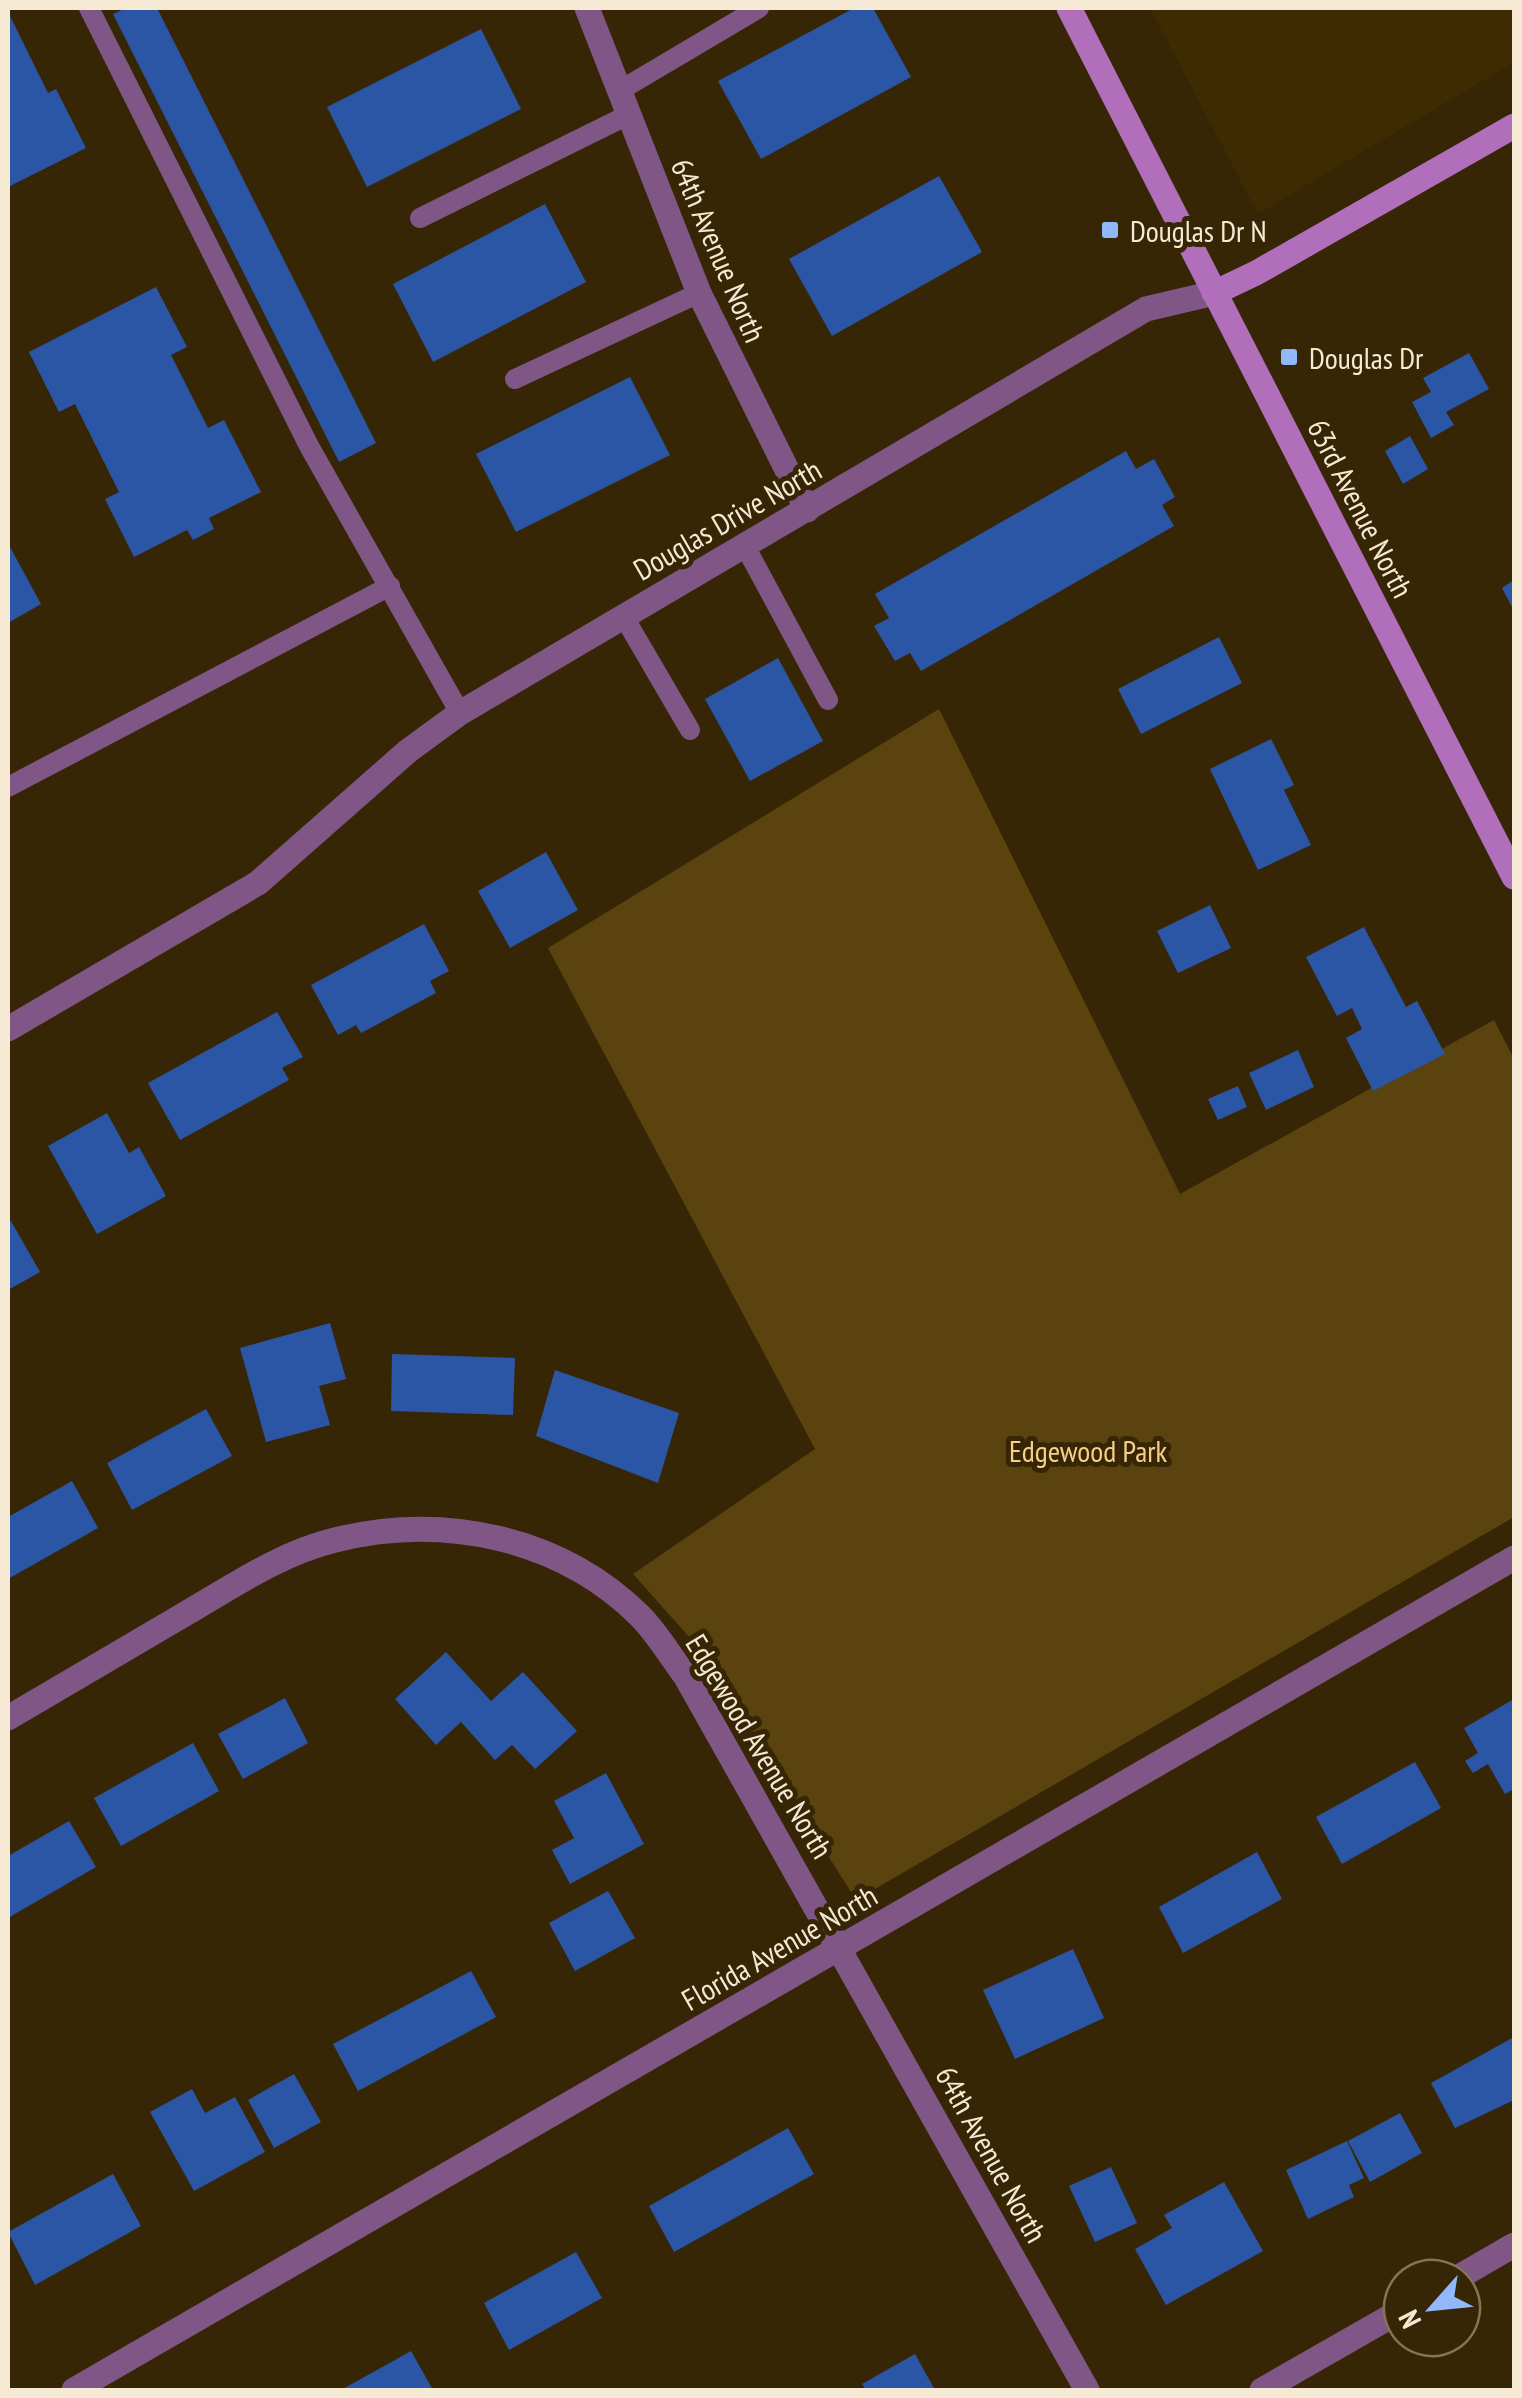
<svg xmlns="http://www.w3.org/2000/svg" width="1522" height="2398" font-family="'PT Sans Narrow',sans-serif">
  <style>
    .built { fill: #3e2b01 }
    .green { fill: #5b430f }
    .building { fill: #2b55a5 }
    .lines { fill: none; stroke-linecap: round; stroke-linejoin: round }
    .lane { stroke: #805686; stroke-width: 20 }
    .street { stroke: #805686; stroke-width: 25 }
    .secondary { stroke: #b06ebb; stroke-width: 25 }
    .poi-dot { fill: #91b8fd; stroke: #372605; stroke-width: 4 }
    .labels { text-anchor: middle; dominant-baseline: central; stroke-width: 10; stroke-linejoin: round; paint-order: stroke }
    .poi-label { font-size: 30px; fill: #f7ead4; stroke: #372605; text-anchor: start }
    .street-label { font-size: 30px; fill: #f7ead4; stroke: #372605 }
    .park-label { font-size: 30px; fill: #f7d088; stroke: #372605 }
  </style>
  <rect width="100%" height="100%" fill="#372605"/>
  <!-- built -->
  <path class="built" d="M1150 8H1514V62L1258 214Z"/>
  <!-- green -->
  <path class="green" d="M939 709 1180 1194 1494 1020 1514 1059V1517L856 1900 691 1639 633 1574 815 1449 548 948Z"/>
  <!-- building -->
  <g class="building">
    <path d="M126 8H157L376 443 339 462 113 14Z"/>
    <path d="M854 8H873L911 77 761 159 718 81Z"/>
    <path d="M8 12 48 93 56 89 86 148 8 187Z"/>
    <path d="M481 29 521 109 367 187 327 107Z"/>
    <path d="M939 176 982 252 832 336 789 259Z"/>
    <path d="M545 204 586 282 433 362 393 284Z"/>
    <path d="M156 287 187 347 171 355 208 428 224 420 261 492 209 518 214 529 193 540 187 530 134 557 105 499 119 492 75 404 59 412 29 352Z"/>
    <path d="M1469 353 1489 389 1446 412 1454 425 1431 438 1412 402 1431 392 1423 378Z"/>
    <path d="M630 377 670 455 516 532 476 454Z"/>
    <path d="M1410 436 1428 469 1403 484 1385 451Z"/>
    <path d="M1126 451 1136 469 1154 459 1175 497 1162 505 1174 526 921 671 910 653 895 661 874 626 889 618 875 594Z"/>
    <path d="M10 547 41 604 8 623V549Z"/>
    <path d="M1514 580V611L1502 588Z"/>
    <path d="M1219 637 1242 683 1141 734 1118 689Z"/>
    <path d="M778 658 823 741 750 781 705 699Z"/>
    <path d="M1271 739 1294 785 1284 790 1311 845 1258 870 1210 769Z"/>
    <path d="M546 852 578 910 510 948 478 891Z"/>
    <path d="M1210 905 1231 948 1178 973 1157 931Z"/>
    <path d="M424 924 449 971 430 981 436 993 361 1033 356 1025 338 1035 311 985Z"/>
    <path d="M1364 927 1406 1007 1417 1001 1445 1054 1373 1091 1346 1038 1362 1029 1352 1008 1337 1016 1306 957Z"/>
    <path d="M277 1012 303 1057 282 1068 289 1080 180 1140 148 1083Z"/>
    <path d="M1298 1050 1314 1087 1266 1110 1249 1073Z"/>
    <path d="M1238 1086 1247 1107 1218 1120 1208 1099Z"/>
    <path d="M107 1113 129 1153 139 1147 166 1196 97 1234 48 1146Z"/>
    <path d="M11 1221 40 1272 8 1290V1223Z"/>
    <path d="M330 1323 346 1379 319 1386 330 1425 266 1442 240 1348Z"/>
    <path d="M392 1354 515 1358 513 1415 391 1411Z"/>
    <path d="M555 1370 679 1413 658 1483 536 1436Z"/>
    <path d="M206 1409 232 1456 132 1510 107 1463Z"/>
    <path d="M72 1481 98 1528 8 1579V1517Z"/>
    <path d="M446 1652 491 1701 523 1672 577 1731 535 1769 512 1745 495 1760 461 1722 436 1745 395 1699Z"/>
    <path d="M285 1698 308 1743 243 1779 218 1734Z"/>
    <path d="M1514 1699V1789L1505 1794 1488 1764 1473 1773 1465 1761 1478 1753 1464 1728Z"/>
    <path d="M193 1743 219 1791 121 1846 94 1798Z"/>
    <path d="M1415 1762 1441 1808 1342 1864 1316 1817Z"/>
    <path d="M606 1773 644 1844 570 1884 552 1850 574 1838 554 1801Z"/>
    <path d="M69 1821 96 1867 8 1918V1856Z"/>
    <path d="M1257 1852 1282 1899 1183 1953 1159 1907Z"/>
    <path d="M608 1891 635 1938 575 1971 549 1923Z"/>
    <path d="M1073 1949 1104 2018 1015 2059 983 1990Z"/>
    <path d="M471 1971 496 2017 358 2091 333 2044Z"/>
    <path d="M1514 2037V2100L1455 2128 1431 2083Z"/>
    <path d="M294 2074 321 2122 274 2148 248 2100Z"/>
    <path d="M192 2089 205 2113 235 2097 265 2152 194 2191 150 2112Z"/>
    <path d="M1400 2113 1422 2153 1370 2182 1348 2141Z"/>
    <path d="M788 2128 814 2174 674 2252 649 2206Z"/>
    <path d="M1347 2141 1364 2178 1349 2185 1354 2197 1308 2219 1286 2170Z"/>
    <path d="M1111 2167 1137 2223 1095 2242 1069 2186Z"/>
    <path d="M113 2174 141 2226 35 2285 8 2232Z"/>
    <path d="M1224 2182 1263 2251 1166 2305 1135 2249 1172 2228 1164 2215Z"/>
    <path d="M576 2252 602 2298 509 2350 484 2303Z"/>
    <path d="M411 2351 433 2390H341Z"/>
    <path d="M915 2354 935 2390H866L862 2384Z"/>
  </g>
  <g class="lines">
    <!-- lane -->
    <g class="lane">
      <path d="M89 8 309 446 460 713"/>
      <path d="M619 91 759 8"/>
      <path d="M420 218 628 115"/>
      <path d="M515 379 699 293"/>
      <path d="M745 546 828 700"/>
      <path d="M624 617 690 730"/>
      <path d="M8 787 390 586"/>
    </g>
    <!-- street -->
    <g class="street">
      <path d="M587 8 699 293 807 510"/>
      <path d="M8 1029 258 883 408 751 460 713 1146 309 1214 293"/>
      <path d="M8 1718C67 1683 126 1649 185 1614 233 1586 281 1553 335 1540 443 1513 560 1537 640 1616 657 1633 671 1657 686 1677L1087 2390"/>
      <path d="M1457 2278 1514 2245"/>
      <path d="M74 2390 1514 1558"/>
      <path d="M1262 2390 1402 2310"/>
    </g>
    <!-- secondary -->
    <g class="secondary">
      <path d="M1069 8 1514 877"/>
      <path d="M1214 293 1256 273 1514 126"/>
    </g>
  </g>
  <!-- markers -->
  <g class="poi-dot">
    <rect x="1100" y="220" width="20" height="20" rx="5"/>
    <rect x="1279" y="347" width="20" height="20" rx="5"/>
  </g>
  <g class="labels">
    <!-- poi labels -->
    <g class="poi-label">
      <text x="1130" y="230">Douglas Dr N</text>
      <text x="1309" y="357">Douglas Dr</text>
    </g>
    <!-- street labels -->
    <g class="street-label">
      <text transform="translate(719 250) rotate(67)">64th Avenue North</text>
      <text transform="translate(1361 508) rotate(63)">63rd Avenue North</text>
      <text transform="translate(727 519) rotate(-30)">Douglas Drive North</text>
      <text transform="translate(760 1746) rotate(59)">Edgewood Avenue North</text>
      <text transform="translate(779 1947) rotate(-30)">Florida Avenue North</text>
      <text transform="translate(992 2154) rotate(61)">64th Avenue North</text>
    </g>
    <!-- park labels -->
    <g class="park-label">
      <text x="1088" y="1450">Edgewood Park</text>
    </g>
  </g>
  <!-- border -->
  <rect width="1522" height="2398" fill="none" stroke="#f7ead4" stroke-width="20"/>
  <!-- north arrow -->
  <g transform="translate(1432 2308) rotate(243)"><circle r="48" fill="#372605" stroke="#847458" stroke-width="2.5"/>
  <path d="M0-8L18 38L0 25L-18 38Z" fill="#91b8fd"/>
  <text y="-15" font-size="28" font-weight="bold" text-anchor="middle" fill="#f7ead4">N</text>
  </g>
</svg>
